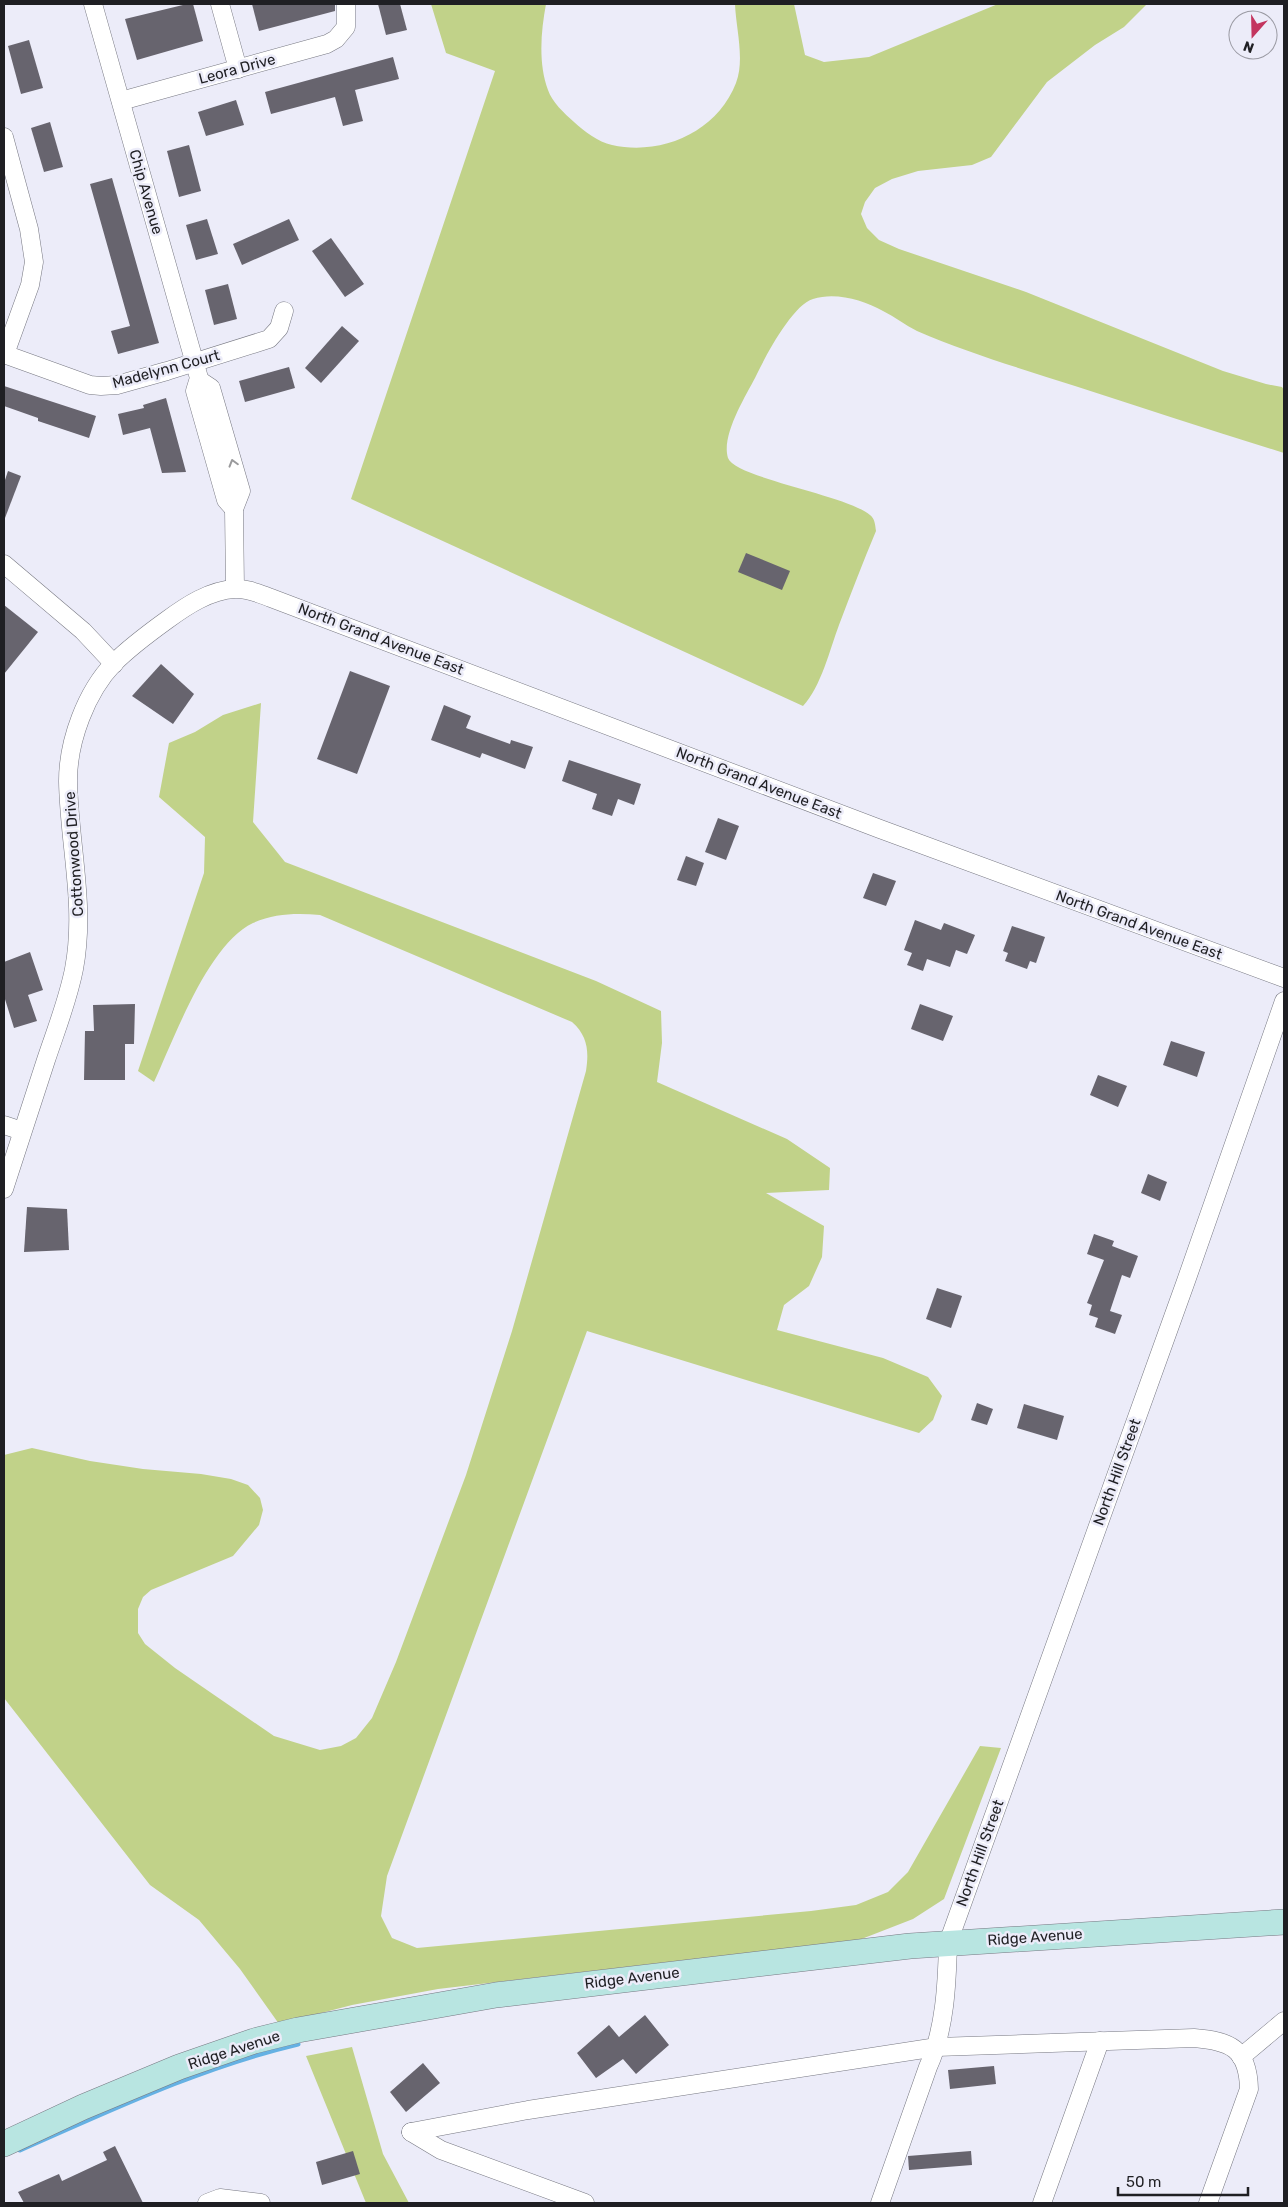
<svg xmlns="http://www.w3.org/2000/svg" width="1288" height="2207" font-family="Rubik,sans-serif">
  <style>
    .green { fill: #c1d289 }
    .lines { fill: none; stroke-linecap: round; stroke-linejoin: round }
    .stream { stroke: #65b1e3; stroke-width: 5 }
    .building { fill: #67646e }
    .street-casing { stroke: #777882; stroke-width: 19 }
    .secondary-casing { stroke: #777882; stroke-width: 26 }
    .street { stroke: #fff; stroke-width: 18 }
    .secondary { stroke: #b8e5e1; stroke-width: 25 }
    .oneway { stroke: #9a9a9c }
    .labels { text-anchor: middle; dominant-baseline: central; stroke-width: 5; stroke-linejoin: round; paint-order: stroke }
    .street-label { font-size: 15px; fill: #1f1f23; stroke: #ececf9 }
  </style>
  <rect width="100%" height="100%" fill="#ececf9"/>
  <!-- green -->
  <g class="green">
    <path d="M431 4H546C541 31 538 63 548 90 552 102 564 113 574 122 584 131 598 142 612 145 662 156 717 132 736 83 745 59 736 29 735 4H794L805 55 824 62 869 57 998 4H1147L1124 27 1095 45 1047 82 991 157 972 165 918 171 892 179 875 188 865 202 861 214 867 228 879 240 899 249 1026 292 1223 371 1266 384 1282 387 1284 390V453C1214 431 1145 409 1075 386 1022 369 968 353 917 331 905 325 895 317 883 311 863 300 836 292 813 299 792 305 764 359 755 378 745 397 721 436 728 458 735 478 847 495 870 515 875 519 875 524 876 531 863 562 851 593 839 625 830 649 821 687 803 706L351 499 495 71 446 53Z"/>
    <path d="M261 703 253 822 285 862 596 981 661 1011 662 1043 657 1082 787 1139 830 1168 829 1190 766 1193 824 1226 822 1257 809 1286 784 1305 777 1330 883 1358 928 1377 942 1396 933 1420 919 1433 587 1331 387 1876 381 1916 392 1938 417 1948 811 1911 856 1905 888 1892 908 1872 980 1746 1001 1748 944 1899 913 1919 859 1940 438 1989 352 2005 279 2024 240 1969 199 1920 150 1885 4 1698V1455L32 1448 90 1461 143 1469 201 1474 231 1479 248 1485 260 1498 263 1510 259 1525 233 1556 151 1590 143 1597 138 1609V1633L145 1644 175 1668 274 1736 320 1750 341 1746 356 1738 372 1718 396 1662 466 1475 512 1331 586 1071C589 1052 588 1036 572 1022L320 915C298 913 275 913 253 923 208 944 174 1039 154 1082L138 1071 204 873 205 837 159 797 169 743 195 732 223 715Z"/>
    <path d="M352 2047 383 2154 409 2203H366L306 2056Z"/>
  </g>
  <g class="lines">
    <!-- stream -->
    <path class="stream" d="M20 2150C111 2110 201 2067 298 2044"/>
  </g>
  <!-- building -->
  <g class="building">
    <path d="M187 4H193L203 41 137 60 125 19Z"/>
    <path d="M252 4H335V11L259 31Z"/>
    <path d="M378 4H400L407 30 386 35Z"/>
    <path d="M29 40 43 88 21 94 8 46Z"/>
    <path d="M393 57 399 79 355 90 363 121 343 126 335 97 271 114 265 92Z"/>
    <path d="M236 100 244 125 206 136 198 112Z"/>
    <path d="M50 122 63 167 44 172 31 128Z"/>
    <path d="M189 145 201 191 179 197 167 151Z"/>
    <path d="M112 178 159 343 118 354 111 331 130 326 90 184Z"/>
    <path d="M207 219 218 254 196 260 186 225Z"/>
    <path d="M289 219 299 240 242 265 233 244Z"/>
    <path d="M331 238 364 284 345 297 312 251Z"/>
    <path d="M228 284 237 319 214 325 205 290Z"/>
    <path d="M342 326 359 341 321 383 305 368Z"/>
    <path d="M289 367 295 388 245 402 239 381Z"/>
    <path d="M4 386 96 416 89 438 38 421V418L4 406Z"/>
    <path d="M166 398 186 472 162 473 150 428 123 435 118 414 144 408 143 405Z"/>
    <path d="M8 471 21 476 5 518 4 483Z"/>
    <path d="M746 553 790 571 782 590 738 572Z"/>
    <path d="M4 605 38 632 4 674Z"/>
    <path d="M161 664 194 694 173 724 132 696Z"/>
    <path d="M350 671 390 686 357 774 317 759Z"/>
    <path d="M444 705 471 716 466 728 510 744 511 740 533 747 525 769 482 753 480 758 431 740Z"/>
    <path d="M569 760 641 784 634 805 618 799 612 816 592 809 597 794 562 781Z"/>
    <path d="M718 818 739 826 726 860 705 852Z"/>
    <path d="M686 856 704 863 696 886 677 880Z"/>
    <path d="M873 873 896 881 886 906 863 898Z"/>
    <path d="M915 920 941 930 944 923 975 935 967 954 956 950 950 967 927 959 923 971 907 965 912 953 904 950Z"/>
    <path d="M1012 926 1045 937 1036 963 1030 961 1027 969 1005 961 1008 953 1003 951Z"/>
    <path d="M30 952 43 990 28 995 37 1021 14 1028 4 996V962Z"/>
    <path d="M135 1004 134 1044H125V1080H84L85 1031H94L93 1005Z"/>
    <path d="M920 1004 953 1016 943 1041 911 1029Z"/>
    <path d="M1171 1041 1205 1052 1197 1077 1163 1065Z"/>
    <path d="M1098 1075 1127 1086 1118 1107 1090 1095Z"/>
    <path d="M1148 1174 1167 1182 1160 1201 1141 1193Z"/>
    <path d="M27 1207 67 1209 69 1250 24 1252Z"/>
    <path d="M1094 1234 1114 1241 1112 1246 1138 1256 1130 1278 1122 1275 1110 1311 1122 1315 1115 1334 1095 1327 1098 1318 1089 1315 1092 1305 1087 1303 1104 1260 1087 1254Z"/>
    <path d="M937 1288 962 1296 951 1328 926 1319Z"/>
    <path d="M977 1403 993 1409 987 1425 971 1420Z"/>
    <path d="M1024 1404 1064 1416 1057 1440 1017 1428Z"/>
    <path d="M645 2015 669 2045 636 2074 623 2059 596 2078 577 2053 609 2025 619 2037Z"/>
    <path d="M423 2063 440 2083 406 2112 390 2092Z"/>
    <path d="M994 2066 996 2084 950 2089 948 2070Z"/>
    <path d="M115 2146 143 2203H24L18 2192 59 2174 62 2181 107 2160 103 2152Z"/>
    <path d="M353 2151 360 2174 322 2185 316 2162Z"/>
    <path d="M971 2151 972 2165 909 2170 908 2156Z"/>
  </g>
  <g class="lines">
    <!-- street casing -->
    <g class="street-casing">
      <g id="street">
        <path d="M93 4 199 378 195 391 226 500 234 509"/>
        <path d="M220 4 238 69"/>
        <path d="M121 101 327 44 336 39 346 27V4"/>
        <path d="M4 137 29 229 34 262 30 285 5 354"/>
        <path d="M4 354 90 385 101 386 117 385 167 371 269 339 279 328 284 311"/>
        <path d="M199 380 211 388 241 491 234 509 235 588"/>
        <path d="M4 564 83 631 114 664"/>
        <path d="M4 1125 22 1131"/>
        <path d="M4 1189C18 1146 32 1103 46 1060 56 1030 68 1000 74 969 86 906 69 844 68 781 68 741 86 692 114 663 130 647 149 633 167 620 186 606 210 590 235 589 247 588 260 594 271 598L880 829 1284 978"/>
        <path d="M1241 2057 1284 2021"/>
        <path d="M411 2132 528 2110 937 2047 1194 2038C1230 2041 1248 2048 1249 2089L1208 2203"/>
        <path d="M411 2132 441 2150 585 2203"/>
        <path d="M207 2203 220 2198 261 2203"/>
        <path d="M880 2203 928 2067C945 2030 947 1984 948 1943L1186 1281 1284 1001"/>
        <path d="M1042 2203 1100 2041"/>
      </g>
    </g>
    <!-- secondary casing -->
    <g class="secondary-casing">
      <path id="secondary" d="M4 2144 83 2107 179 2067 254 2041 298 2030 496 1995 910 1946 1284 1922"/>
    </g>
    <!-- street -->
    <use href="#street" class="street"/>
    <!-- secondary -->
    <use href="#secondary" class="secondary"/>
  </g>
  <!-- one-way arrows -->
  <defs><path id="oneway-chevron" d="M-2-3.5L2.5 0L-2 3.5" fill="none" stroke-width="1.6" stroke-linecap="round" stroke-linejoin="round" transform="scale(1.25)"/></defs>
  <use class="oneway" href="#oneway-chevron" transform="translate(233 463) rotate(-106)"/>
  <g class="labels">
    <!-- street labels -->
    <g class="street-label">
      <text transform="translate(237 69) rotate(-15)">Leora Drive</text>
      <text transform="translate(146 192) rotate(74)">Chip Avenue</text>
      <text transform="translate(166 369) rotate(-15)">Madelynn Court</text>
      <text transform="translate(381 639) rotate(21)">North Grand Avenue East</text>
      <text transform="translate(759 783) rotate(21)">North Grand Avenue East</text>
      <text transform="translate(74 854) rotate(-94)">Cottonwood Drive</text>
      <text transform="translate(1139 925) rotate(20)">North Grand Avenue East</text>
      <text transform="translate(1117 1472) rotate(-70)">North Hill Street</text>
      <text transform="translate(980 1853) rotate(-70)">North Hill Street</text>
      <text transform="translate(1035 1937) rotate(-4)">Ridge Avenue</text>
      <text transform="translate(632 1978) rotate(-7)">Ridge Avenue</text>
      <text transform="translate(234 2050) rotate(-18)">Ridge Avenue</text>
    </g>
  </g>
  <!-- border -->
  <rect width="1288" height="2207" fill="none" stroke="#1f1f23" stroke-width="10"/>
  <!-- north arrow -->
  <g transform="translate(1253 35) rotate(200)"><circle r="24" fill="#ececf9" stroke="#9a9aa3"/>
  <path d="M0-4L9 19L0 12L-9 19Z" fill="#c3355f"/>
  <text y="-8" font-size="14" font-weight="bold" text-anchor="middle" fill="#1f1f23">N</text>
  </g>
  <!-- scale -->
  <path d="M1118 2187v8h130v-8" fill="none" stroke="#1f1f23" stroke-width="2.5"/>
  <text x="1126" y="2187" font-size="15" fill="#1f1f23" stroke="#ececf9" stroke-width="4" paint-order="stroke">50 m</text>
</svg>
